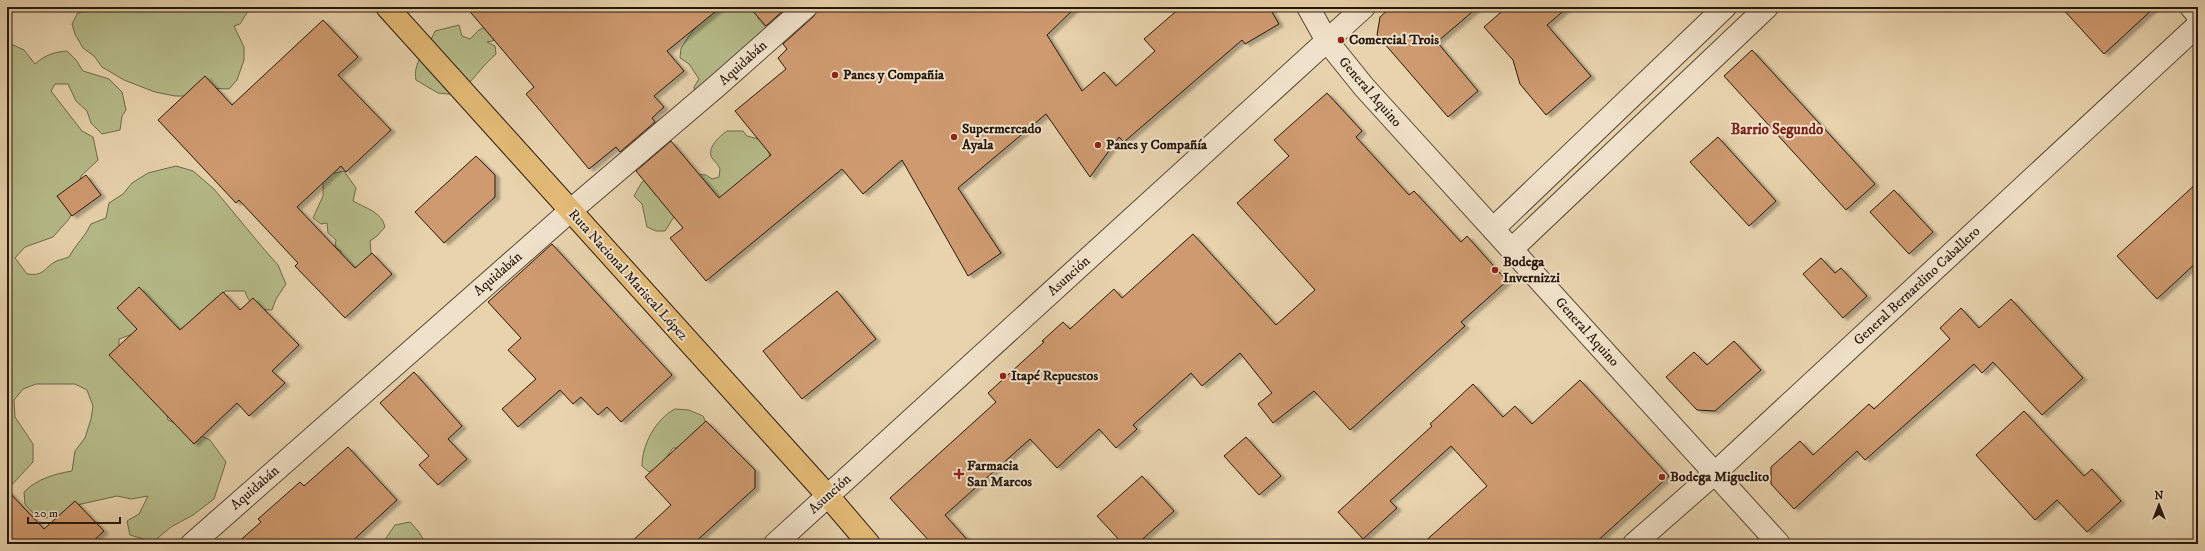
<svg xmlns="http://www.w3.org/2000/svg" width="2205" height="551" font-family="'IM FELL DW Pica',serif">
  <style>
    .green { fill: #b6bc8a; stroke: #6e6a4c }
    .building { fill: #cf9a6f; stroke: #27180d; filter: url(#shadow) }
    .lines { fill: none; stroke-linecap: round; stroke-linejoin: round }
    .minor-casing { stroke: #574735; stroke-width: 24 }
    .tertiary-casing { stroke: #574735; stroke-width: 24 }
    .trunk-casing { stroke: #27180d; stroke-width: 24 }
    .minor { stroke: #f0e2ca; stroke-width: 22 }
    .tertiary { stroke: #f0e2ca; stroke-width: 22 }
    .trunk { stroke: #e4ba76; stroke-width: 22 }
    .poi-dot { fill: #8f2418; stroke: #f0e2ca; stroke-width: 1.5 }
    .labels { text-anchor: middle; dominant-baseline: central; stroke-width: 4; stroke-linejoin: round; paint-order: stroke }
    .poi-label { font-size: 14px; font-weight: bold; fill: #27180d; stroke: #f0e2ca; text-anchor: start }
    .street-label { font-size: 14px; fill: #27180d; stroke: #f0e2ca }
    .neighbourhood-label { font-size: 15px; font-weight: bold; fill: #7a1f14; stroke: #f0e2ca }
  </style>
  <defs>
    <filter id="shadow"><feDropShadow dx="4.5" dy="2.5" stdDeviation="1" flood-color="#0004"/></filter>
  </defs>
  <rect width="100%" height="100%" fill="#e8d3ad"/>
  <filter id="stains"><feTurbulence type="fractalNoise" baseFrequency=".005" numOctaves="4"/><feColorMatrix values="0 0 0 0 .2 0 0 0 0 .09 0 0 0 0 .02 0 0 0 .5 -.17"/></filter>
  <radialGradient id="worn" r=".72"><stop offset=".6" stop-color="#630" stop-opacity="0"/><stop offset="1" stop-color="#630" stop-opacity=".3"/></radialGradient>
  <!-- green -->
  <g class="green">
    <path d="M77 7H246L248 11 240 24 234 26 244 47V60L237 80 229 89 203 88 193 96H175L155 92 124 80 102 67 94 56 83 48 75 34 72 24 77 14 84 11Z"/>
    <path d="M715 7H755L758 18 766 28 696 97 694 87 699 79 689 64 680 58 681 48 689 36 700 22 709 17Z"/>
    <path d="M490 24 497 40 487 42 495 46 496 54C481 67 472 82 457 95L438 93 416 80C412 62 429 47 435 31L459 25 462 36 470 39 479 30Z"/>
    <path d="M11 44 24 50 35 64C45 55 54 52 67 51L76 60 83 71 109 79 122 92 126 110 122 116 120 130 102 134 91 123 87 111 76 101 68 84H55L51 91 82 131 93 137 98 160 81 176 76 206 69 219 53 237 25 247 15 258 27 274C43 276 42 271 53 263 57 260 64 259 69 257 75 245 85 237 91 224L106 218 109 203 123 194 132 183 148 173 176 166 193 171 214 189 263 248 278 265 286 284 276 299 272 310C257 310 249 305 245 291H225L204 332 133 334 119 339V351L165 407 168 420 210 440 226 462 214 499 193 515 171 527 153 542 130 535 127 521 139 514 148 496 131 499 117 496 77 505 59 517 44 518 34 514 25 504 24 492C37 479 54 474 72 471L75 451 85 438 91 419 93 406 87 390 75 384H36L23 389 14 400 15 417 33 444V462L7 490V46Z"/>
    <path d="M727 131H743L747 136 762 140 769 153 770 159 754 199 677 212 665 231H656L647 227 642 204 634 196 642 182 649 177 695 174 706 175 712 179 719 177 720 169C718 164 715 162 712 158 706 148 720 136 727 131Z"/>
    <path d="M344 171 356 188 353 201C365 208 382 212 385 227L377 236 370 241 372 265 341 271V251L335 247 336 240 328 233 327 223 321 224 313 218 323 196V183L330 174Z"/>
    <path d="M675 409 689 410 703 416 709 430 688 448H673L661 465 649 472 642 466C642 444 656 419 675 409Z"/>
    <path d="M410 522 419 532 426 544H382L395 525Z"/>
  </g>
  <!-- building -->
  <g class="building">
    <path d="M466 7H721L667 51 684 71 654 96 664 107 652 118 655 122 620 152 616 147 589 169 526 94 534 87Z"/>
    <path d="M749 7H787L766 26Z"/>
    <path d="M818 7H1076L1047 35 1082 91 1104 72 1116 86 1155 51 1144 39 1181 7H1269L1279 24 1245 44 1242 40 1124 142 1119 137 1090 177 1046 114 958 188 1001 253 968 276 902 160 863 194 842 169 706 281 670 238 683 228 636 171 671 141 719 198 771 155 735 111 786 69 778 58 787 49 783 44 814 16Z"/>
    <path d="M1391 7H1478L1437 42 1478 91 1448 117 1377 35 1380 17Z"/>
    <path d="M1507 7H1568L1547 25 1591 76 1546 115 1520 84 1513 60 1484 27Z"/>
    <path d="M2061 7H2155L2104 54Z"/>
    <path d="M323 20 358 57 338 75 391 130 346 172 341 166 297 207 355 268 372 253 392 274 345 318 295 266 298 263 239 200 236 203 158 120 205 76 232 105Z"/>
    <path d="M1752 50 1875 184 1846 210 1724 76Z"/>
    <path d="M1327 93 1362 131 1356 137 1409 195 1414 191 1461 242 1467 236 1507 281 1461 322 1465 326 1350 430 1314 391 1273 423 1258 404 1272 393 1240 353 1202 386 1191 373 1133 425 1137 429 1116 448 1099 429 1057 468 1030 439 945 515 971 544H932L890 498 996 402 988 393 1044 342 1042 341 1063 322 1070 329 1114 289 1122 298 1193 234 1276 325 1315 290 1237 203 1289 156 1274 140Z"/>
    <path d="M1718 137 1776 201 1749 226 1690 162Z"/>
    <path d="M476 156 495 175V197L444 243 415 212Z"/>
    <path d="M86 175 101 195 72 216 57 196Z"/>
    <path d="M2198 182V261L2157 299 2117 256Z"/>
    <path d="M1894 190 1933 232 1909 254 1870 212Z"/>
    <path d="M552 244 672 375 621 422 607 407 598 415 581 397 573 404 560 390 518 427 502 409 536 379 508 350 521 338 488 302Z"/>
    <path d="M1821 258 1835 273 1841 268 1867 296 1843 318 1803 274Z"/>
    <path d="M139 287 180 330 223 292 240 310 253 298 299 345 272 371 285 383 249 416 237 403 194 444 109 355 137 329 117 308Z"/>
    <path d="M837 291 876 339 802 399 763 351Z"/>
    <path d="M2011 299 2083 378 2042 415 1993 362 1982 373 1974 364 1865 460 1857 451 1794 509 1771 484V467L1800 441 1813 455 1869 404 1874 409 1950 339 1940 328 1961 308 1979 328Z"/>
    <path d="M1734 341 1761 370 1715 411 1697 410 1666 377 1694 352 1707 365Z"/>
    <path d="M414 372 462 426 448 439 467 459 438 485 419 465 429 456 380 403Z"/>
    <path d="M1580 380 1669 476 1594 544H1422L1487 486 1451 446 1390 501 1397 508 1363 539 1338 512 1432 426 1430 424 1473 384 1503 417 1515 406 1532 424Z"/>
    <path d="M2024 411 2084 476 2092 469 2121 501 2087 532 2057 500 2035 520 1976 455Z"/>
    <path d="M706 421 755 470V488L693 544H629L671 505 645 477Z"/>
    <path d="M1246 437 1281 476 1259 495 1224 456Z"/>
    <path d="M348 447 397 500 349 544H236L261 522 258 519 300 482 304 486Z"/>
    <path d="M1142 476 1174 511 1137 544H1123L1097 516Z"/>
    <path d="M7 490 44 529 75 501 104 531 90 544H15L7 536Z"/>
  </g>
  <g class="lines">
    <!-- minor casing -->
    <g class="minor-casing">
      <g id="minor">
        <path d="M1308 7 1327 41 1364 87 1779 544"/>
        <path d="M2191 7 2198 15"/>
        <path d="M570 211 718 85 806 7"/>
        <path d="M1493 229 1725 7"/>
        <path d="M1512 249 1767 7"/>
        <path d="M775 544 1364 7"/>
        <path d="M1634 544 1715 473 2198 25"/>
      </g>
    </g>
    <!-- tertiary casing -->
    <g class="tertiary-casing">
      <path id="tertiary" d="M192 544 570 211"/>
    </g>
    <!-- trunk casing -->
    <g class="trunk-casing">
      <path id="trunk" d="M387 7 828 496 869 544"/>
    </g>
    <!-- minor -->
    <use href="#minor" class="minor"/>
    <!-- tertiary -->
    <use href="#tertiary" class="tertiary"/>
    <!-- trunk -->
    <use href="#trunk" class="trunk"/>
  </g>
  <!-- markers -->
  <g class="poi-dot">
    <circle cx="1341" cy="40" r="4"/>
    <circle cx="835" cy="75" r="4"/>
    <circle cx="954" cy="137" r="4"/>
    <circle cx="1098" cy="145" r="4"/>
    <circle cx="1495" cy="270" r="4"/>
    <circle cx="1003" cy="376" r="4"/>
    <path d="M957 468h4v4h4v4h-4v4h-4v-4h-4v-4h4z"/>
    <circle cx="1662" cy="477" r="4"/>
  </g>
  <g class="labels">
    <!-- poi labels -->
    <g class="poi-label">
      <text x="1349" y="40">Comercial Trois</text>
      <text x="843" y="75">Panes y Compañia</text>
      <text x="962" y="129">Supermercado<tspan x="962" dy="16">Ayala</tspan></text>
      <text x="1106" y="145">Panes y Compañía</text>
      <text x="1503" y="262">Bodega<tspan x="1503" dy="16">Invernizzi</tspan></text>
      <text x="1011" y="376">Itapé Repuestos</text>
      <text x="967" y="466">Farmacia<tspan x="967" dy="16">San Marcos</tspan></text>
      <text x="1670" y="477">Bodega Miguelito</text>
    </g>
    <!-- street labels -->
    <g class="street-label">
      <text transform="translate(743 63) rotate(-42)">Aquidabán</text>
      <text transform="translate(1370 92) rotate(49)">General Aquino</text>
      <text transform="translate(498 274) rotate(-41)">Aquidabán</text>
      <text transform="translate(628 275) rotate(48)">Ruta Nacional Mariscal López</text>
      <text transform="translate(1069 276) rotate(-42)">Asunción</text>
      <text transform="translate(1917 286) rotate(-43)">General Bernardino Caballero</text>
      <text transform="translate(1587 332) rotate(48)">General Aquino</text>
      <text transform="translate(255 488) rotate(-41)">Aquidabán</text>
      <text transform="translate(830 494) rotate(-42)">Asunción</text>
    </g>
    <!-- neighbourhood labels -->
    <g class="neighbourhood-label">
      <text x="1777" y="129">Barrio Segundo</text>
    </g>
  </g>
  <!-- margin -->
  <rect width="2205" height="551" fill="none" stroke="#e8d3ad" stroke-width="24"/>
  <rect x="8" y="8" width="2189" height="535" fill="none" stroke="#27180d" stroke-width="2"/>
  <rect x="12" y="12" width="2181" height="527" fill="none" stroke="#27180d"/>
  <!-- north arrow -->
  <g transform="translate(2159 505)" stroke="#f0e2ca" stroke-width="3" paint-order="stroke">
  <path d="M0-3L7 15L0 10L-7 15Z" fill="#27180d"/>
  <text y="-6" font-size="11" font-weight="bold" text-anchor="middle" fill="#27180d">N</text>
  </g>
  <!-- scale -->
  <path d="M28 517v6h92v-6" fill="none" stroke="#27180d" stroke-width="2"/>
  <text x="34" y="517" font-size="12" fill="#27180d" stroke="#f0e2ca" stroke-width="3" paint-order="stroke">20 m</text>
  <rect width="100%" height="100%" filter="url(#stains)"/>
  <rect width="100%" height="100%" fill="url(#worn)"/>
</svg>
